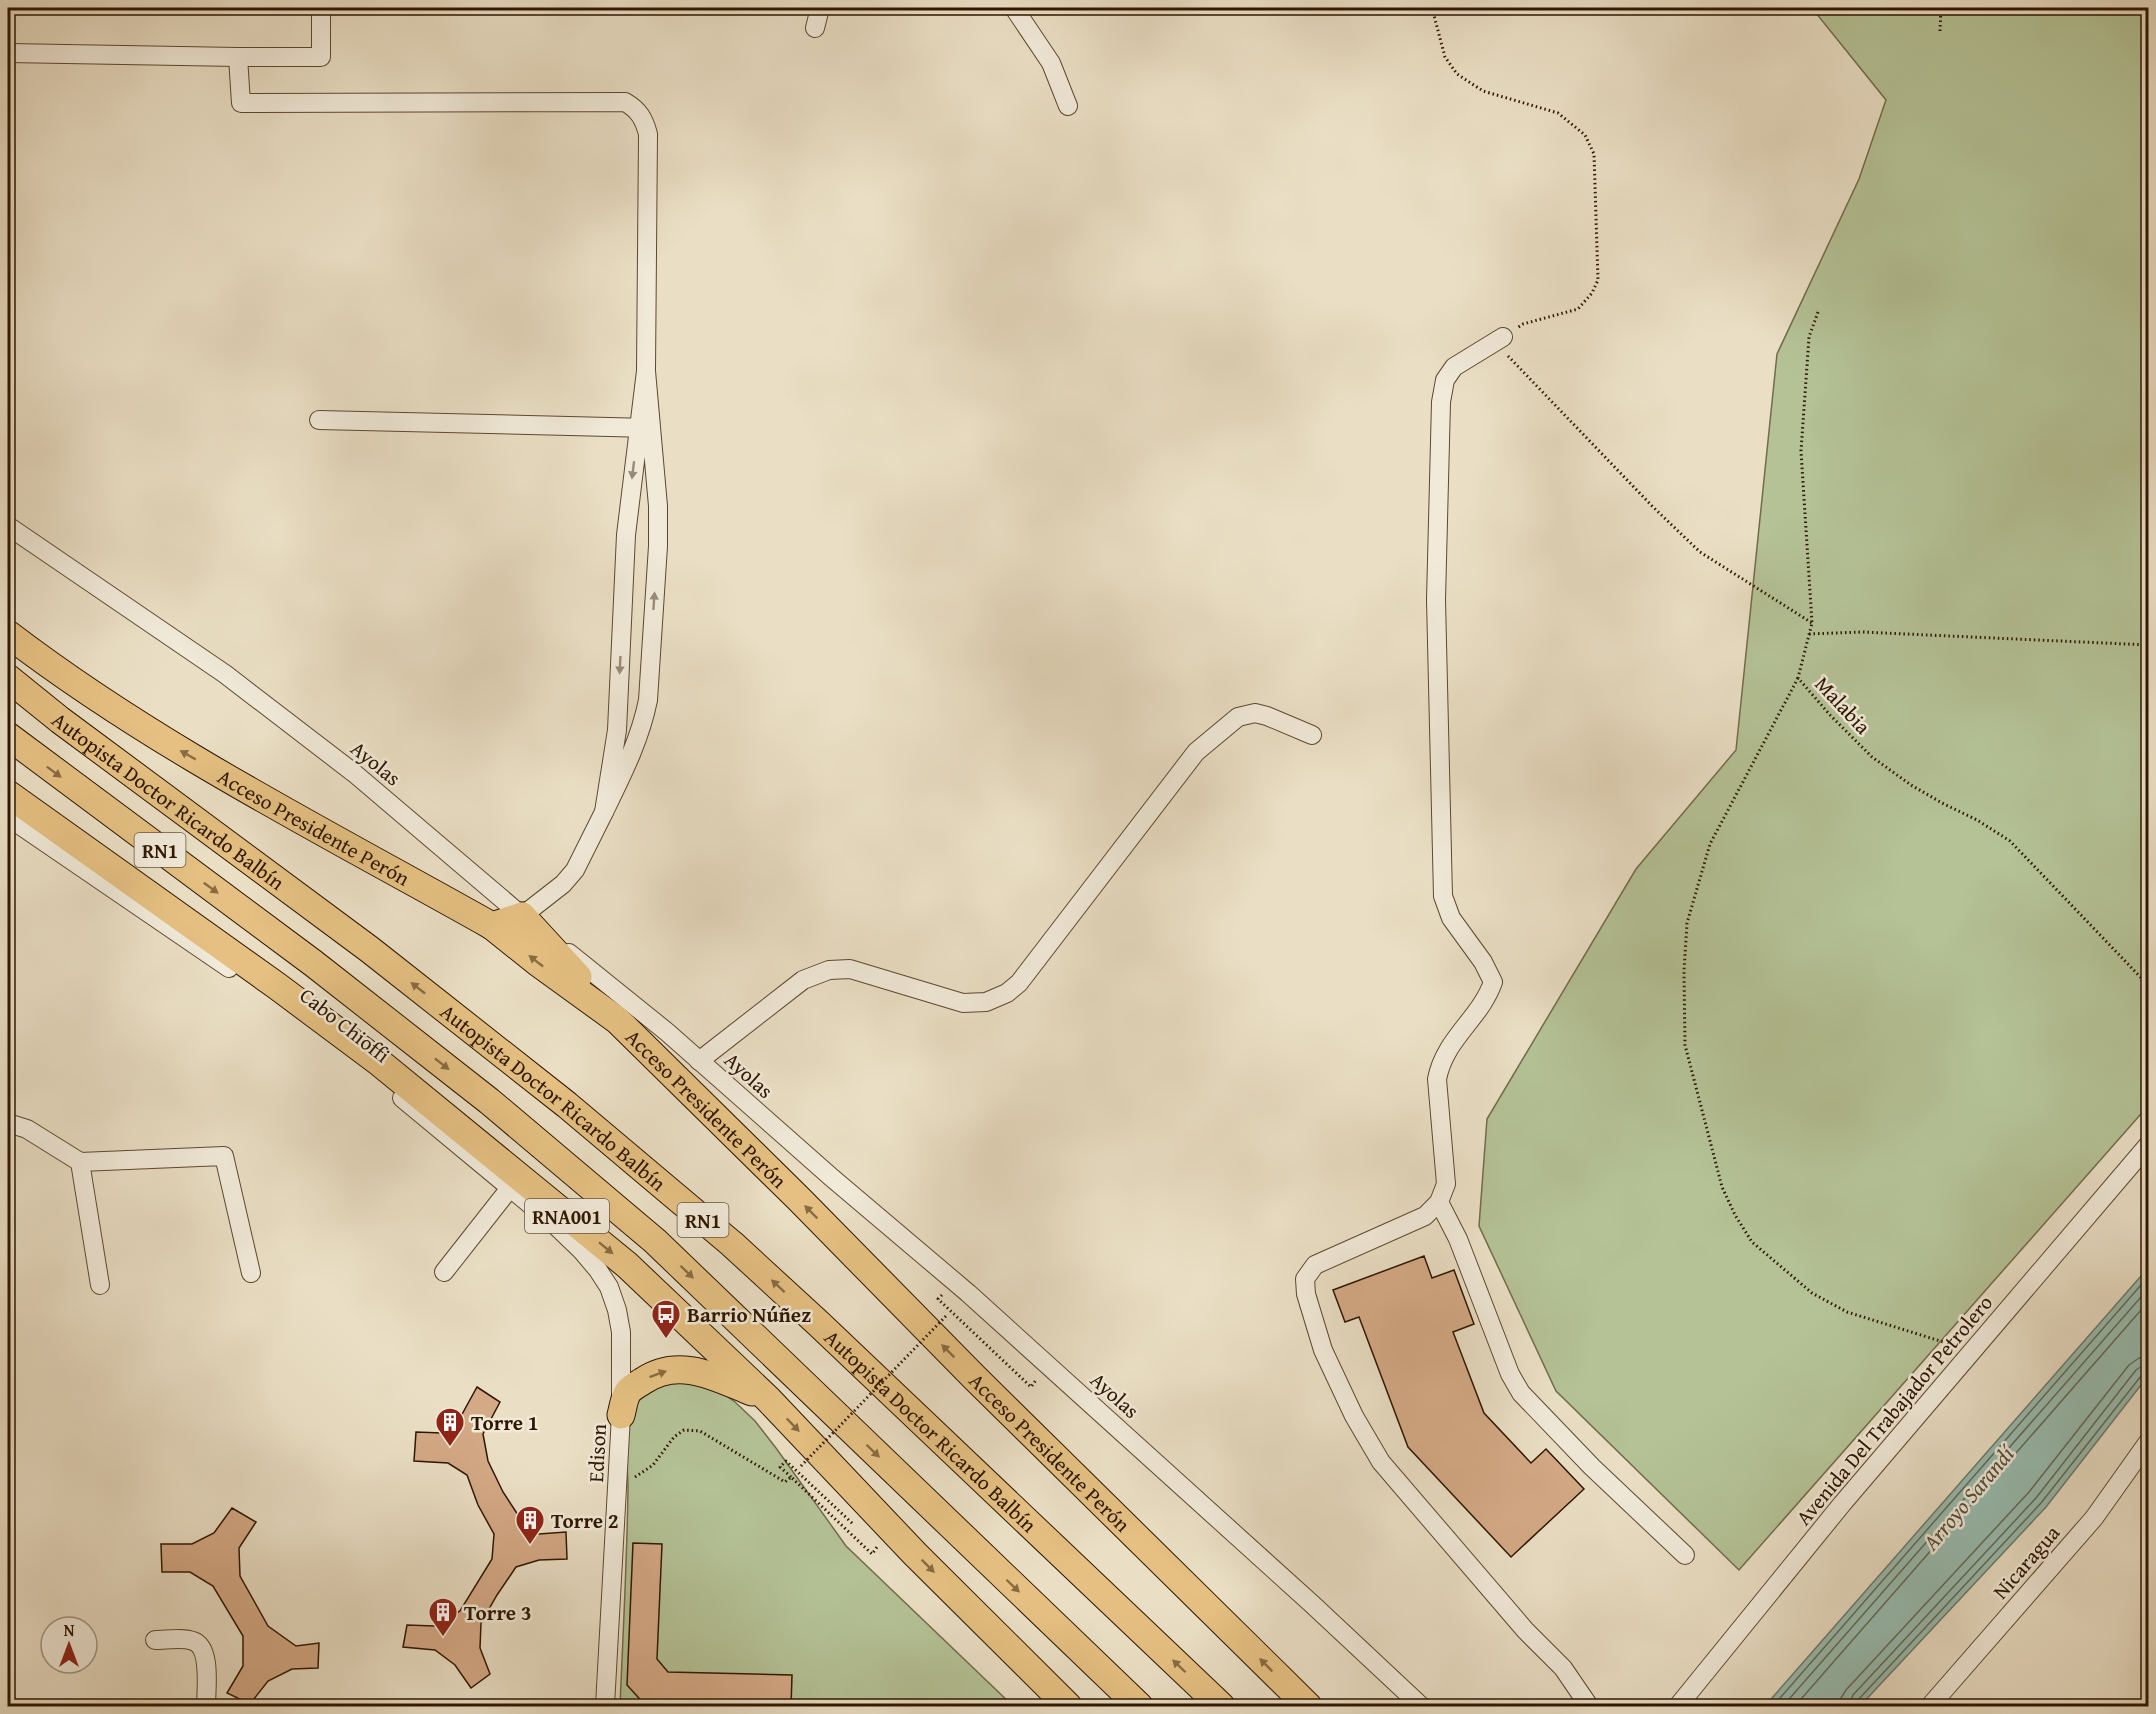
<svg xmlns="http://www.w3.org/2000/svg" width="2156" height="1714" font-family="'Gentium Book Plus',serif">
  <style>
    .green { fill: #b4c296; stroke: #716c4b; stroke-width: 1.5 }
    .water { fill: #98bdb1; stroke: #6e7a6a; stroke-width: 1.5 }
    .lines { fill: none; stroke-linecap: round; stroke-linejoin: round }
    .shore { stroke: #636a58; stroke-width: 1.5 }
    .building { fill: #d4aa86; stroke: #2e1600; stroke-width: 1.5 }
    .minor-casing { stroke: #5d4831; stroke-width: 20 }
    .highway-casing { stroke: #2e1600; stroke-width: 29 }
    .path { stroke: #2e1600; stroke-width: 3; stroke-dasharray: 1.5 3; stroke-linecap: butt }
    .minor { stroke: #f1ead9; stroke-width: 18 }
    .highway { stroke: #e5c082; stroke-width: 27 }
    .path-bridge { stroke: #2e1600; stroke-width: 3; stroke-dasharray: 1.5 3; stroke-linecap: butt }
    .oneway { fill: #998b77 }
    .oneway2 { fill: #8a6b41 }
    .labels { text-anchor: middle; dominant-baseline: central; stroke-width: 5; stroke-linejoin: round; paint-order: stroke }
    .shield { fill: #f1ead9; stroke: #685641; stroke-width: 1.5 }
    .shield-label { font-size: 20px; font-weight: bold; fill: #2e1600 }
    .street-label { font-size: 21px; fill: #2e1600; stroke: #f1ead9 }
    .poi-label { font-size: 21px; font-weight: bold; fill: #2e1600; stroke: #f1ead9; text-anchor: start }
    .water-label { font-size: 22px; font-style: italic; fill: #53503e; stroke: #f1ead9 }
  </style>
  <rect width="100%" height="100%" fill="#eadfc5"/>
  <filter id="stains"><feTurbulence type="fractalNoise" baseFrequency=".00333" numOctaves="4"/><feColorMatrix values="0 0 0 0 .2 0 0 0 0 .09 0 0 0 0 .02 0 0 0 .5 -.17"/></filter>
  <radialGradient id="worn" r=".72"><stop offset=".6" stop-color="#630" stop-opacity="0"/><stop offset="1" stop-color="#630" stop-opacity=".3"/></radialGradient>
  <!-- green -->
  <g class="green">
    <path d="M1804 8H2148V1106L1739 1570 1556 1391 1479 1226 1487 1119 1636 869 1736 750 1777 354 1859 179 1886 100 1816 13Z"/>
    <path d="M676 1381 715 1388 735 1402 755 1421 776 1448 846 1546 1013 1706H620C623 1634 627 1562 628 1490 628 1462 622 1433 634 1408 642 1392 660 1387 676 1381Z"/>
  </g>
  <!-- water -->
  <path class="water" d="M2148 1268V1376L2046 1507 1860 1706H1765Z"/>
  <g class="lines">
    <!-- shore -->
    <g class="shore">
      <path d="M1773 1706 2148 1277"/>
      <path d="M1783 1706 2148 1289"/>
      <path d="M1795 1706 2148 1302"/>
      <path d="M1840 1706 1841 1698 1846 1690 2029 1492 2129 1365 2139 1358 2148 1356"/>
      <path d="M1849 1706 1853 1695 2036 1498 2136 1370 2142 1366 2148 1365"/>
      <path d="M1857 1706 1858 1700 2041 1503 2141 1376 2148 1373"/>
    </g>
  </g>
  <!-- building -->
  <g class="building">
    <path d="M1424 1256 1432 1278 1454 1270 1474 1324 1453 1332 1484 1413 1531 1463 1546 1449 1584 1489 1511 1557 1408 1447 1359 1317 1345 1322 1333 1290Z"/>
    <path d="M477 1387 500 1402 483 1434 488 1461 503 1492 520 1518 539 1534 566 1532 567 1559 539 1560 516 1567 497 1595 481 1623 480 1648 490 1674 471 1688 455 1665 435 1650 403 1647 407 1625 435 1626 460 1611 492 1559 494 1534 478 1505 467 1475 448 1463 414 1461 416 1432 442 1433 461 1416Z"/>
    <path d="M232 1508 256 1522 239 1548 240 1576 268 1626 296 1646 319 1643 318 1668 292 1669 268 1681 250 1704 227 1693 243 1666V1636L213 1586 190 1572H162L161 1544H192L214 1533Z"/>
    <path d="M633 1543 662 1544 657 1659 668 1672 792 1675 791 1707H647L627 1685Z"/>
  </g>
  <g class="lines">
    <!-- minor casing -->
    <g class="minor-casing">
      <g id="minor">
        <path d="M1014 8 1051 63 1068 106"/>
        <path d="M815 28 820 8"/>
        <path d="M8 53 238 57H321V8"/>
        <path d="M238 57 241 103 625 102C639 110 644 119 648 134L646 371 658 506V546L648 700C640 740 622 775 604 812L617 730 626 535 646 371"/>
        <path d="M1503 337 1454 367 1445 380 1441 402 1436 600 1443 896 1451 918 1483 962 1493 982C1480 1019 1445 1038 1437 1079L1446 1184 1439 1202 1425 1216 1315 1265 1305 1279 1306 1294 1323 1350 1354 1416 1381 1462 1525 1630 1563 1668 1589 1706"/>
        <path d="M319 420 650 428"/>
        <path d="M8 526 225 674 354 773 528 921"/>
        <path d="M8 817 229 968"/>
        <path d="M522 916 563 884 575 870 604 812"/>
        <path d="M569 953 667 1032 831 1177 968 1293 1312 1604 1421 1706"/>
        <path d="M699 1061 803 980 829 970 850 969 963 1003 986 1002 1007 993 1019 983 1196 752 1238 717 1255 713 1267 716 1312 735"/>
        <path d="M402 1098 555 1225 581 1250 598 1270 609 1287 617 1310 621 1332V1415L605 1706"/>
        <path d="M8 1123 27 1129 80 1162 224 1156 251 1273"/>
        <path d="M80 1162 100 1285"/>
        <path d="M1439 1202 1458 1239 1510 1374 1521 1393 1592 1467 1685 1555"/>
        <path d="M444 1272 510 1188"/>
        <path d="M155 1640C166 1640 183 1637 193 1641 212 1647 206 1690 206 1706"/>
        <path d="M1678 1706 1842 1504 2148 1145"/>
        <path d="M1930 1706 2094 1518 2148 1442"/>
      </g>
    </g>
    <!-- highway casing -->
    <g class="highway-casing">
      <g id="highway">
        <path id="s1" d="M8 634C157 748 329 834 492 926L537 962 617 1020 799 1199 974 1377 1308 1706"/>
        <path id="s2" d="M8 678 60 720 369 949 567 1105 732 1244 819 1324 1221 1706"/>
        <path d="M8 736 313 963 489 1101 655 1241 1139 1706"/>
        <path d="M8 794 277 986 380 1063 627 1265 768 1399 915 1554 1068 1706"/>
        <path d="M492 926 522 916 578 977"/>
        <path d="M621 1415C623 1408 624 1398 628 1392 631 1388 638 1384 643 1381 679 1356 717 1378 752 1392"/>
      </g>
    </g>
    <!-- path -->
    <g class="path">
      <path d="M1432 8 1445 57 1457 74 1483 91 1558 113 1585 135 1594 154 1598 280 1592 293 1578 309 1523 324 1517 328"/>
      <path d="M1940 31 1941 8"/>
      <path d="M1818 312 1809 337 1801 451 1812 623 1798 678 1830 715 1872 757 1911 785 1942 803 1977 820 2010 841 2148 985"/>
      <path d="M1508 356 1653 507 1700 552 1812 623"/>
      <path d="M1809 634 1862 632 2148 645"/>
      <path d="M1798 678 1710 844 1687 923 1684 971 1685 1045 1722 1187 1735 1215 1752 1242 1812 1293 1847 1312 1953 1345"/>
      <path d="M942 1295 938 1299 1031 1387 1036 1380"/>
      <path d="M635 1477 653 1465 674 1437 684 1430 700 1431 785 1482 791 1477 872 1554 877 1547"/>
      <path d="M791 1477 780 1467 786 1461 853 1524"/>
    </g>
    <!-- minor -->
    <use href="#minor" class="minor"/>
    <!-- highway -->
    <use href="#highway" class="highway"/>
    <!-- path-bridge -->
    <path class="path-bridge" d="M801 1466 946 1316"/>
  </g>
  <!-- one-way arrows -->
  <defs><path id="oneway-solid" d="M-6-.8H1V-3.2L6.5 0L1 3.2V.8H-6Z" transform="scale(1.5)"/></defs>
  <g class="oneway">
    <use href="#oneway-solid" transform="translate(633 470) rotate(97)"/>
    <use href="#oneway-solid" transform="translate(654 601) rotate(-86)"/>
    <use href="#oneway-solid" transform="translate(620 665) rotate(93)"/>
  </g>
  <g class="oneway2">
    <use href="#oneway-solid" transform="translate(188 755) rotate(-150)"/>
    <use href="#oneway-solid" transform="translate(54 772) rotate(37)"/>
    <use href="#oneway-solid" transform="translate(211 888) rotate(36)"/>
    <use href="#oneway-solid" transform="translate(536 961) rotate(-142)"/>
    <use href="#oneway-solid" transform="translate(418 988) rotate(-142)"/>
    <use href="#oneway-solid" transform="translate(442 1064) rotate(38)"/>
    <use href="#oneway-solid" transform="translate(811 1212) rotate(-135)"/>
    <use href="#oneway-solid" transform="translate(606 1248) rotate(39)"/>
    <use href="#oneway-solid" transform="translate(687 1272) rotate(44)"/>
    <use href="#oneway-solid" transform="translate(778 1286) rotate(-137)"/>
    <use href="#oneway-solid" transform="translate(948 1351) rotate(-135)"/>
    <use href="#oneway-solid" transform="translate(658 1374) rotate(-20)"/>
    <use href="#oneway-solid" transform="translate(793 1425) rotate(46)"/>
    <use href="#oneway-solid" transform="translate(873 1451) rotate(44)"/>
    <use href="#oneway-solid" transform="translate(928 1566) rotate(45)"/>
    <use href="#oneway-solid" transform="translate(1013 1586) rotate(44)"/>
    <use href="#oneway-solid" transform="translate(1266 1665) rotate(-135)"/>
    <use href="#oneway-solid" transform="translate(1179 1666) rotate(-136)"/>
  </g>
  <!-- icons -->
  <defs>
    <g id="bus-pin" transform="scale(1.5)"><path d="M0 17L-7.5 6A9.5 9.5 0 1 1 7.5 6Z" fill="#8f2418" stroke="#f1ead9"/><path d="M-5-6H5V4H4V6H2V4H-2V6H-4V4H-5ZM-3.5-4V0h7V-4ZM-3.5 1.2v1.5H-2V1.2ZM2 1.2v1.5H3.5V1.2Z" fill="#fff"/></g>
    <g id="building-pin" transform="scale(1.5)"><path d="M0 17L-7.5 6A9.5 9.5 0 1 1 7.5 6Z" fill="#8f2418" stroke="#f1ead9"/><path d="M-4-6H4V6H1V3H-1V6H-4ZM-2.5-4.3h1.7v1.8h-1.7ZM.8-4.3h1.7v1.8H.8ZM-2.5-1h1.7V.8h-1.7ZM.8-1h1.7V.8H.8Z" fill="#fff"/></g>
  </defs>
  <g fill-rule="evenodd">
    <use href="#bus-pin" x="666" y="1314"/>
    <use href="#building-pin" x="450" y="1422"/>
    <use href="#building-pin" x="530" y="1520"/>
    <use href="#building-pin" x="443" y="1612"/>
  </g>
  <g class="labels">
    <!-- shield labels -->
    <g class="shield">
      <rect x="134.5" y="833" width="51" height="34" rx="4.5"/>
      <rect x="525" y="1199" width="84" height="34" rx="4.5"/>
      <rect x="677.5" y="1203" width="51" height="34" rx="4.5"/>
    </g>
    <g class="shield-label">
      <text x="160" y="850">RN1</text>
      <text x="567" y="1216">RNA001</text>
      <text x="703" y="1220">RN1</text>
    </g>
    <!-- street labels -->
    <g class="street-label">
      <text transform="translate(1843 705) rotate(47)">Malabia</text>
      <text transform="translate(376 763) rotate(39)">Ayolas</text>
      <text stroke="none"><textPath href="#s2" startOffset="202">Autopista Doctor Ricardo Balbín</textPath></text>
      <text stroke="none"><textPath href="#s1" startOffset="362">Acceso Presidente Perón</textPath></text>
      <text transform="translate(345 1025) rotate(38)">Cabo Chioffi</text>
      <text transform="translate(749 1075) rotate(42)">Ayolas</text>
      <text stroke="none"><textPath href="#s2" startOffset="688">Autopista Doctor Ricardo Balbín</textPath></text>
      <text stroke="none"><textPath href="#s1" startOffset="848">Acceso Presidente Perón</textPath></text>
      <text transform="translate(1115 1395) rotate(42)">Ayolas</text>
      <text transform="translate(1894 1410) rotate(-50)">Avenida Del Trabajador Petrolero</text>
      <text stroke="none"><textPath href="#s2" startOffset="1192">Autopista Doctor Ricardo Balbín</textPath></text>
      <text stroke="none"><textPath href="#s1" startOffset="1334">Acceso Presidente Perón</textPath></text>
      <text transform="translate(597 1453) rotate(-87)">Edison</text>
      <text transform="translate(2026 1562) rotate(-49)">Nicaragua</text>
    </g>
    <!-- poi labels -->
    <g class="poi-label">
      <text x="687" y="1314">Barrio Núñez</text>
      <text x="471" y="1422">Torre 1</text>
      <text x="551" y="1520">Torre 2</text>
      <text x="464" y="1612">Torre 3</text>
    </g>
    <!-- water labels -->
    <g class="water-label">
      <text transform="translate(1968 1498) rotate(-50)">Arroyo Sarandí</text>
    </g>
  </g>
  <!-- margin -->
  <rect width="2156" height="1714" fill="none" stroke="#eadfc5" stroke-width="30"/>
  <rect x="9" y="9" width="2138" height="1696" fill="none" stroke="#2e1600" stroke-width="3"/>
  <rect x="15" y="15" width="2126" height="1684" fill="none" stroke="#2e1600" stroke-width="1.5"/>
  <!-- north arrow -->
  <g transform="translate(69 1645)"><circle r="28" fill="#f1ead9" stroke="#a39582" stroke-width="1.5"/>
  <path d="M0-4.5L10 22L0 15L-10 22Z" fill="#8f2418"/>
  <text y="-9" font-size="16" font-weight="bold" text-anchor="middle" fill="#2e1600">N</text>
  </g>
  <rect width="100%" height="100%" filter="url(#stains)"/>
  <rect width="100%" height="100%" fill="url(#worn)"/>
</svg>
